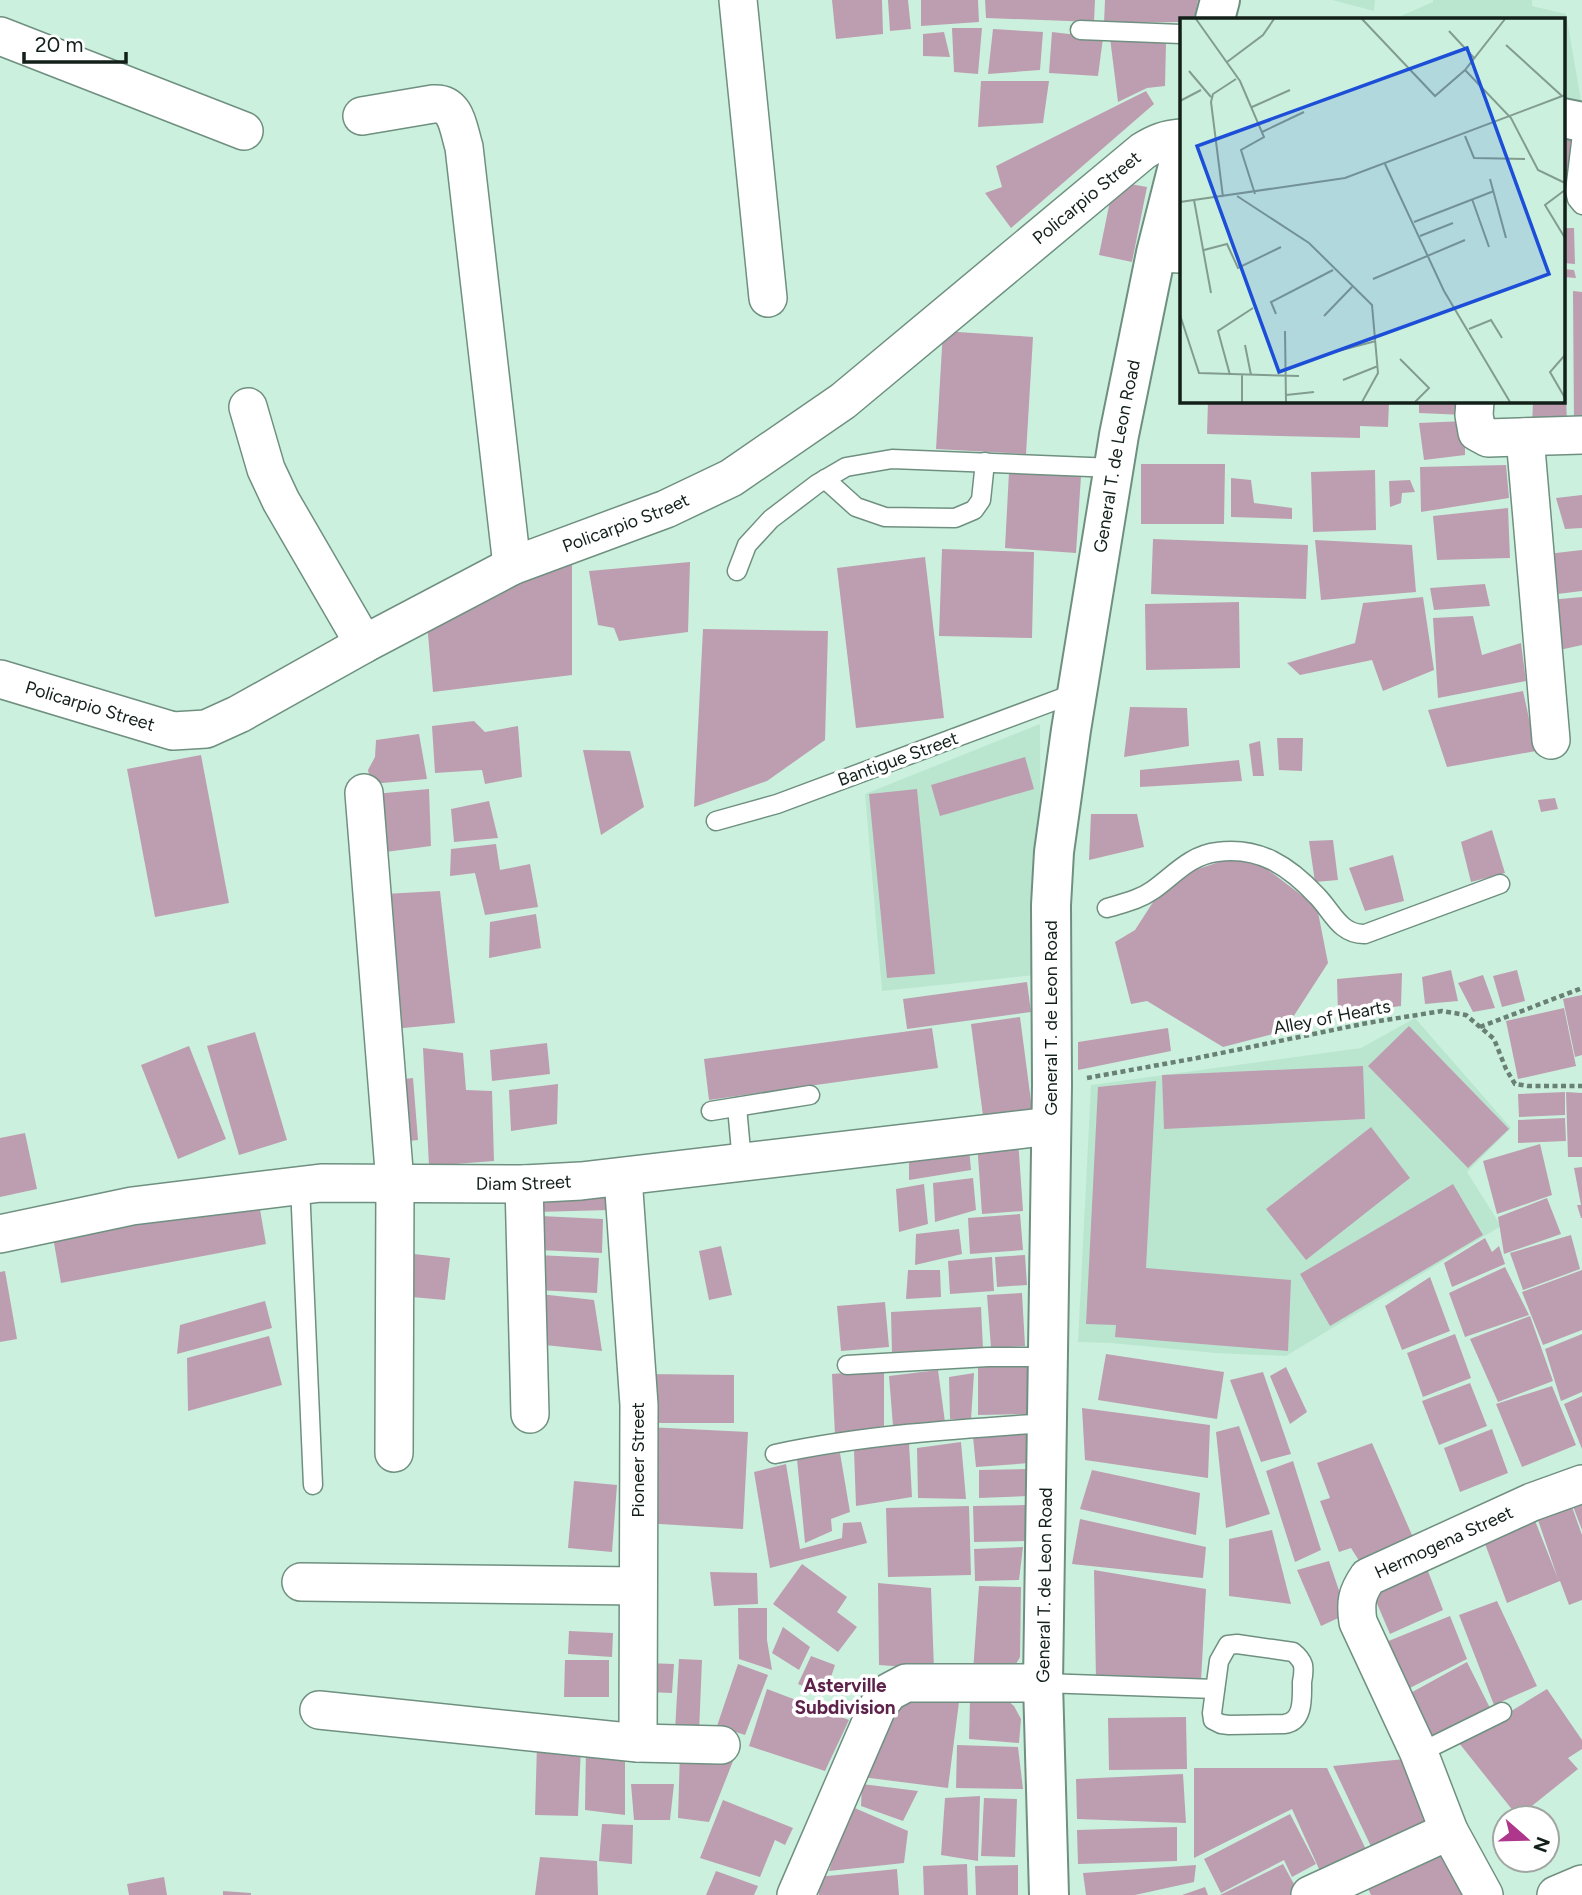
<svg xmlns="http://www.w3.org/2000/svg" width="1582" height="1895" font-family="Figtree,sans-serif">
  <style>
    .built { fill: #bae6d0 }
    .building { fill: #bd9eb0 }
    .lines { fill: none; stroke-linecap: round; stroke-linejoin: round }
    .lane-casing { stroke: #6f9080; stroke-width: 21 }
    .street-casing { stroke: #6f9080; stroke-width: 40 }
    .secondary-casing { stroke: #6f9080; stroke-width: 42 }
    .path { stroke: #698175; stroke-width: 4.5; stroke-dasharray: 5 3.5; stroke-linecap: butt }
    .lane { stroke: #fff; stroke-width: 18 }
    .street { stroke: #fff; stroke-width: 37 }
    .secondary { stroke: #fff; stroke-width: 38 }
    .labels { text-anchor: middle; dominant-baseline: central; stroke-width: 7; stroke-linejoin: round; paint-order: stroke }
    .street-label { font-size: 18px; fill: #13201a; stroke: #fff }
    .neighbourhood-label { font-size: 19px; font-weight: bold; fill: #5d234b; stroke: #fff }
    .inset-road { fill: none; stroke: #829d90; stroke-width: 2 }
    .view { fill: #1d4ed8; fill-opacity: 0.15; stroke: #1d4ed8; stroke-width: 3.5 }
    .inset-edge { fill: none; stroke: #13201a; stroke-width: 3.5 }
  </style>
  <rect width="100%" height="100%" fill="#ccf0de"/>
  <!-- built -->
  <g class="built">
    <path d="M1332 0H1375L1374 11Z"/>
    <path d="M1433 0H1532V6L1566 14 1582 106 1563 102V19H1394L1433 2Z"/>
    <path d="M1040 724 1041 878 1044 974 882 991 865 794Z"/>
    <path d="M1415 1018 1511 1128 1467 1172 1501 1226 1286 1356 1215 1353 1111 1343 1078 1342 1091 1085 1361 1048Z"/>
  </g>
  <!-- building -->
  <g class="building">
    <path d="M832 0H882L883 34 836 39Z"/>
    <path d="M888 0H908L911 29 890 31Z"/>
    <path d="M921 0H978L979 22 921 26Z"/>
    <path d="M985 0H1095L1094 22 986 18Z"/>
    <path d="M1105 0H1198L1194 19H1181V22L1104 23Z"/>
    <path d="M952 28H982L978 74 954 72Z"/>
    <path d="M993 29 1043 32 1040 70 988 74Z"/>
    <path d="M944 32 950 57 923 56V34Z"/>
    <path d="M1052 32 1103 38 1098 76 1049 73Z"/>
    <path d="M1110 38 1166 43 1165 86 1147 88 1118 102Z"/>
    <path d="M981 81H1049L1043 123 978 127Z"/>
    <path d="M1146 91 1154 104 1011 228 985 193 1002 187 996 166Z"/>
    <path d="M1563 139 1575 141 1571 196 1563 195Z"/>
    <path d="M1114 181 1147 187 1132 262 1099 255Z"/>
    <path d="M1563 228H1574L1575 264 1563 263Z"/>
    <path d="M1563 269 1574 270 1576 278 1563 277Z"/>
    <path d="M1563 281H1566L1565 299H1563Z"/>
    <path d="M1573 291 1582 292V426H1574Z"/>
    <path d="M943 331 1033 337 1026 454 936 449Z"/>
    <path d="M1563 362H1565L1567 425 1532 427 1533 401H1563Z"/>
    <path d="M1208 401H1389L1388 427 1360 426V438L1207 434Z"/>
    <path d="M1419 401H1463L1464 415 1419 413Z"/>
    <path d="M1465 421V455L1424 460 1419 423Z"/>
    <path d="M1141 464H1225L1224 524H1141Z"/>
    <path d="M1506 465 1509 498 1421 512 1420 467Z"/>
    <path d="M1375 470 1376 530 1313 532 1311 472Z"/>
    <path d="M1009 472 1081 476 1076 553 1005 548Z"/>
    <path d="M1231 478 1251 480 1254 503 1292 508V519L1231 517Z"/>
    <path d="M1410 480 1415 492 1402 493 1401 503 1390 507 1389 481Z"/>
    <path d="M1582 495V528L1565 529 1556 498Z"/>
    <path d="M1508 508 1510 558 1437 560 1433 516Z"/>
    <path d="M1153 539 1308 545 1306 599 1151 594Z"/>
    <path d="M1315 540 1412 545 1416 592 1321 600Z"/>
    <path d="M942 549 1034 552 1032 638 939 636Z"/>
    <path d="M1582 550V591L1549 595 1547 554Z"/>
    <path d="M572 556V675L433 692 427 623Z"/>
    <path d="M925 557 944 718 856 728 837 568Z"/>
    <path d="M690 562 688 632 619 641 614 628 598 625 589 571Z"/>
    <path d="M1485 584 1490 606 1434 610 1430 588Z"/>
    <path d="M1423 597 1434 670 1383 691 1372 660 1300 675 1287 663 1355 643 1363 603Z"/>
    <path d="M1582 597V645L1555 651 1549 600Z"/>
    <path d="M1239 602 1240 668 1146 670 1145 604Z"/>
    <path d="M1473 616 1482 655 1521 643 1526 681 1438 698 1433 618Z"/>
    <path d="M703 629 828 631 825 740 767 781 694 807Z"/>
    <path d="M1523 691 1536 751 1447 767 1428 710Z"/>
    <path d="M1130 707 1187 708 1189 746 1124 757Z"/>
    <path d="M474 721 485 732 518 726 522 777 485 784 482 770 435 773 432 726Z"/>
    <path d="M419 734 427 779 371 784 368 770 375 757 376 740Z"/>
    <path d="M1277 738H1303L1302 771 1279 770Z"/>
    <path d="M1260 741 1264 776H1253L1249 744Z"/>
    <path d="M583 750 630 751 644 807 601 835Z"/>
    <path d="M201 755 229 903 155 917 127 769Z"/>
    <path d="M1025 757 1034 789 940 816 931 785Z"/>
    <path d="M1239 760 1242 781 1140 787V770Z"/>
    <path d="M429 789 431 846 378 853 374 794Z"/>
    <path d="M917 789 935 974 887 978 869 794Z"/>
    <path d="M1555 798 1558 809 1541 812 1538 800Z"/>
    <path d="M489 801 498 838 454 842 451 809Z"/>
    <path d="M1091 814H1137L1144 847 1089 860Z"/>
    <path d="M1492 830 1505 873 1471 882 1461 842Z"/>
    <path d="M1333 840 1338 880 1315 882 1309 841Z"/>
    <path d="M496 844 500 870 530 864 538 907 485 915 475 873 450 876 451 849Z"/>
    <path d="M1246 853 1317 907 1328 963 1284 1031 1223 1047 1147 1001 1131 1004 1115 942 1135 930 1168 879Z"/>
    <path d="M1393 855 1404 901 1365 911 1349 868Z"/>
    <path d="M440 891 455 1023 393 1029 384 894Z"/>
    <path d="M536 914 541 948 489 958 490 922Z"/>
    <path d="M1451 970 1458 1001 1425 1004 1422 977Z"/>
    <path d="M1517 970 1525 1001 1502 1007 1493 976Z"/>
    <path d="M1402 973 1401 1006 1338 1014 1337 979Z"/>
    <path d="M1483 975 1495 1008 1473 1012 1458 983Z"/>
    <path d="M1027 982 1031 1012 907 1029 903 999Z"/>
    <path d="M1582 995V1055L1575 1057 1563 999Z"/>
    <path d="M1564 1008 1576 1066 1518 1079 1506 1021Z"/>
    <path d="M1020 1017 1032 1109 983 1116 971 1024Z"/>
    <path d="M1409 1026 1509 1129 1468 1168 1368 1066Z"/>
    <path d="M932 1028 938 1068 709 1100 704 1059Z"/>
    <path d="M1168 1028 1171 1051 1078 1070V1042Z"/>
    <path d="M255 1032 287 1140 239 1155 207 1046Z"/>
    <path d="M547 1043 550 1074 492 1081 490 1050Z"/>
    <path d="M189 1046 226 1139 178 1159 141 1065Z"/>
    <path d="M423 1048 463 1053 466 1090 492 1091 494 1161 429 1166Z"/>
    <path d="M1363 1066 1365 1119 1164 1129 1162 1075Z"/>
    <path d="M413 1078 418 1140 400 1142 396 1080Z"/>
    <path d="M1156 1081 1146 1268 1291 1280 1288 1351 1115 1337 1116 1325 1086 1324 1098 1087Z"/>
    <path d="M558 1084 557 1124 511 1131 509 1090Z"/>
    <path d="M1565 1092V1115L1519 1117 1518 1094Z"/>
    <path d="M1566 1092 1582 1093V1157H1568Z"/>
    <path d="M1565 1118 1566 1141 1518 1143V1120Z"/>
    <path d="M1371 1127 1410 1178 1306 1260 1266 1209Z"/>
    <path d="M25 1133 37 1189 0 1197V1138Z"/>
    <path d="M1018 1139 1023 1211 982 1214 977 1142Z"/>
    <path d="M1540 1144 1552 1195 1497 1214 1483 1161Z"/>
    <path d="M969 1148 971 1170 909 1180V1156Z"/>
    <path d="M1582 1167V1218H1581L1577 1205H1581L1574 1168Z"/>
    <path d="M973 1178 976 1210 935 1222 933 1183Z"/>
    <path d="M609 1184 610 1210 536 1212 535 1186Z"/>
    <path d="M924 1184 928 1224 899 1232 896 1189Z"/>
    <path d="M1453 1184 1483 1235 1330 1326 1300 1274Z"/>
    <path d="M258 1198 266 1244 61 1283 53 1237Z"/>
    <path d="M1547 1198 1561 1234 1504 1254 1498 1217Z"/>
    <path d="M1020 1214 1023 1250 970 1254 968 1218Z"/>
    <path d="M541 1216 603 1219 602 1253 539 1250Z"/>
    <path d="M959 1229 962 1254 915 1265 916 1234Z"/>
    <path d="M1571 1235 1580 1269 1523 1290 1510 1253Z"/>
    <path d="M1485 1238 1492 1252 1499 1246 1505 1264 1452 1287 1444 1263Z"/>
    <path d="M721 1246 732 1295 709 1300 699 1251Z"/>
    <path d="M405 1253 450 1258 445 1300 401 1296Z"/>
    <path d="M537 1255 599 1258 597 1293 536 1290Z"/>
    <path d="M1025 1255 1027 1285 997 1287 995 1257Z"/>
    <path d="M992 1257 994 1291 950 1294 948 1261Z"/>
    <path d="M1505 1267 1529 1315 1465 1337 1449 1293Z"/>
    <path d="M908 1270H940L941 1297 906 1299Z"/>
    <path d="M1582 1270V1330L1543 1345 1522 1292Z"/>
    <path d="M5 1271 17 1339 0 1342V1272Z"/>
    <path d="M1430 1277 1450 1331 1402 1350 1385 1306Z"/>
    <path d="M1022 1293 1025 1346 991 1348 987 1295Z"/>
    <path d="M540 1294 594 1300 602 1351 535 1344Z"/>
    <path d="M265 1301 272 1328 177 1354 180 1325Z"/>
    <path d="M885 1302 889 1347 841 1351 837 1306Z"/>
    <path d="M981 1307 983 1349 892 1352 891 1312Z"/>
    <path d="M1530 1316 1553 1381 1498 1402 1470 1339Z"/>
    <path d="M1455 1334 1471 1378 1423 1397 1407 1353Z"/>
    <path d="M1582 1334V1392L1561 1401 1545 1349Z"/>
    <path d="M269 1336 282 1385 188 1411 187 1358Z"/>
    <path d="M1106 1354 1224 1372 1217 1419 1098 1400Z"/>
    <path d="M978 1359 1030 1360 1029 1414 978 1415Z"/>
    <path d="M1286 1367 1307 1412 1290 1424 1270 1376Z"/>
    <path d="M884 1370V1426L835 1435 832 1374Z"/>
    <path d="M938 1370 945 1422 893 1426 889 1376Z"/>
    <path d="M1263 1372 1291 1454 1261 1462 1230 1380Z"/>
    <path d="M974 1373 971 1420 950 1419 949 1377Z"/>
    <path d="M644 1374 734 1375V1423H643Z"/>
    <path d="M1470 1383 1487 1426 1439 1445 1422 1401Z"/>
    <path d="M1552 1386 1576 1445 1522 1467 1496 1404Z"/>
    <path d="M1582 1396V1449L1564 1404Z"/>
    <path d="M1082 1408 1210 1425 1208 1478 1085 1460Z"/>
    <path d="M1239 1426 1270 1514 1226 1528 1216 1432Z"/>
    <path d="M647 1427 748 1432 743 1529 643 1523Z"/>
    <path d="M1492 1429 1508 1473 1460 1492 1444 1448Z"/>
    <path d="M1028 1432 1030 1463 976 1467 973 1437Z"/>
    <path d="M961 1442 966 1499 918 1498 917 1448Z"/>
    <path d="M909 1443 912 1497 856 1506 854 1450Z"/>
    <path d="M1372 1443 1415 1542 1363 1567 1351 1548 1339 1552 1320 1501 1330 1498 1317 1463Z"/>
    <path d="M840 1453 850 1512 831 1519 832 1531 805 1543 797 1459Z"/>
    <path d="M1293 1461 1321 1550 1295 1562 1266 1471Z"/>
    <path d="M786 1464 800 1549 842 1538 843 1523 861 1522 867 1543 770 1568 754 1472Z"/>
    <path d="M1028 1469V1496L979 1498V1470Z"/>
    <path d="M1092 1470 1200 1493 1196 1535 1080 1509Z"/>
    <path d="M574 1481 617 1485 612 1552 568 1548Z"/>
    <path d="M1582 1489V1530L1568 1493Z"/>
    <path d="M1571 1504 1582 1535V1600L1569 1605 1560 1581 1507 1603 1481 1533 1532 1513 1558 1579 1538 1520Z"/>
    <path d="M1025 1505V1541L974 1542 973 1506Z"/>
    <path d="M969 1506 971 1575 888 1577 886 1508Z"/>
    <path d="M1080 1519 1206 1547 1203 1578 1072 1564Z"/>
    <path d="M1272 1530 1291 1604 1229 1596V1539Z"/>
    <path d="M1023 1547 1019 1580 975 1581 974 1549Z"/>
    <path d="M1329 1561 1347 1614 1321 1626 1297 1570Z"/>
    <path d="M802 1564 847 1597 837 1612 857 1627 838 1652 773 1604Z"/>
    <path d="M1426 1566 1443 1610 1390 1634 1370 1587Z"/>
    <path d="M1094 1570 1206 1589 1201 1681 1096 1680Z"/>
    <path d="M710 1572 757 1573 758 1604 714 1606Z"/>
    <path d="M878 1583 931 1588 934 1669 879 1665Z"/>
    <path d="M979 1586 1021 1587 1020 1657 1012 1671 973 1672Z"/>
    <path d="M1497 1601 1537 1686 1494 1705 1459 1615Z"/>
    <path d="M738 1608H767V1640L772 1670 739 1659Z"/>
    <path d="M1450 1616 1467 1659 1404 1691 1386 1642Z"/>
    <path d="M783 1627 810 1647 799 1670 772 1653Z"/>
    <path d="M569 1631 613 1633 612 1657 568 1654Z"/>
    <path d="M811 1656 835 1665 825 1695 798 1684Z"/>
    <path d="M679 1659 702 1660 699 1733 675 1731Z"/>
    <path d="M565 1660H609V1697H564Z"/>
    <path d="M1467 1662 1491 1710 1429 1741 1405 1696Z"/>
    <path d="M645 1663 674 1664 672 1693 646 1692Z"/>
    <path d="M738 1664 768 1675 745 1735 717 1726Z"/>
    <path d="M767 1689 849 1720 825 1771 749 1746Z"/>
    <path d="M1547 1689 1582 1740V1749L1568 1758 1578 1769 1518 1817 1459 1743Z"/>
    <path d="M906 1696 959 1702 948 1788 862 1777 886 1711Z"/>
    <path d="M970 1700 1008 1701 1014 1706 1021 1719 1019 1743 969 1739Z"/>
    <path d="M1186 1717 1187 1769 1109 1770 1108 1718Z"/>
    <path d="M537 1744 581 1746 578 1816 535 1815Z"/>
    <path d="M586 1745 625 1750V1815L585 1810Z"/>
    <path d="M957 1745 1018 1747 1023 1789 956 1788Z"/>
    <path d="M680 1751 735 1756 709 1822 678 1818Z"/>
    <path d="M1405 1759 1439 1827 1376 1857 1333 1766Z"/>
    <path d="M1194 1768H1327L1371 1860 1324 1880 1292 1809 1194 1858Z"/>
    <path d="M1183 1774 1186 1823 1077 1819 1076 1779Z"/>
    <path d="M631 1784H674L670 1820H634Z"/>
    <path d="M862 1784 918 1791 903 1821 861 1806Z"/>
    <path d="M980 1796 978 1861 941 1855 945 1798Z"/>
    <path d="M984 1798 1017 1799 1015 1857 981 1856Z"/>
    <path d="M723 1800 793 1828 785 1845 775 1840 760 1877 700 1858Z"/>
    <path d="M850 1806 908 1831 904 1863 829 1871Z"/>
    <path d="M1290 1814 1316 1864 1292 1877 1284 1860 1221 1893 1204 1859Z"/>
    <path d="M602 1824 633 1825 632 1864 599 1861Z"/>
    <path d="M1177 1827V1861L1078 1864 1077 1830Z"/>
    <path d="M1446 1840 1477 1895H1371L1364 1880Z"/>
    <path d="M540 1857 597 1861 598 1895H535Z"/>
    <path d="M967 1864 968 1895H924L923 1866Z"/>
    <path d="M1283 1864 1300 1895H1220Z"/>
    <path d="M1018 1865V1895H976L975 1866Z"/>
    <path d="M1196 1865 1194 1882 1135 1895H1086L1083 1873Z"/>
    <path d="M897 1869 899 1895H819L817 1877Z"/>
    <path d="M716 1871 758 1886 754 1895H706Z"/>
    <path d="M164 1877 167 1895H129L127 1884Z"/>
    <path d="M1205 1887 1208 1895H1182Z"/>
    <path d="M223 1891 251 1893V1895H223Z"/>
  </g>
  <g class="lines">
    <!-- lane casing -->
    <g class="lane-casing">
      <g id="lane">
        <path d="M1080 30 1181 34"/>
        <path d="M1582 134 1575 191 1577 199 1582 205"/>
        <path d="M825 479 856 507 885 517 955 518 974 510 981 500 985 462"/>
        <path d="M737 571 747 545 771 519 817 484 846 467 892 459 1114 468"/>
        <path d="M716 821 777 804 1078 692"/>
        <path d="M1107 908C1123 903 1139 900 1153 890 1173 876 1190 855 1217 852 1259 846 1289 866 1317 896 1332 911 1340 935 1365 934L1500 884"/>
        <path d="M737 1107 742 1162"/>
        <path d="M711 1111 810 1095"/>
        <path d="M300 1185 313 1485"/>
        <path d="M847 1365 988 1357H1047"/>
        <path d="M775 1454C864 1435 956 1429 1046 1423"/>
        <path d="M1237 1644 1293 1652C1298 1656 1301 1659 1303 1665 1304 1671 1303 1677 1302 1682 1302 1698 1304 1722 1284 1724L1229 1725 1221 1724 1213 1720 1212 1713 1219 1661 1228 1645Z"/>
        <path d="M1043 1683 1215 1689"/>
        <path d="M1419 1753 1502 1712"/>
      </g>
    </g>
    <!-- street casing -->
    <g class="street-casing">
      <g id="street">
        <path d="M738 0 768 298"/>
        <path d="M0 36 244 131"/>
        <path d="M362 116 433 104C457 102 458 128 464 147L512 566"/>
        <path d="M1156 253 1181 254"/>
        <path d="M1475 401 1474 415 1477 432 1488 438 1582 435"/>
        <path d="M248 407 266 469 281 501 364 644"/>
        <path d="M1525 437 1551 740"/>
        <path id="s1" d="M0 679 173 731 206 729 239 714 364 644 512 566 666 509 731 478 843 401 1143 151C1156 143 1166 139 1181 138"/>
        <path d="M364 793 395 1183 394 1453"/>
        <path d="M623 1177 639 1405 638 1743"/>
        <path d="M524 1184 530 1414"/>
        <path id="s2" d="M0 1234 132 1206 321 1183 524 1184 581 1181 1051 1126"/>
        <path d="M301 1582 638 1586"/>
        <path d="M319 1710 638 1743 721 1745"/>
        <path d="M796 1895 877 1708 889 1692 906 1683H1043"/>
        <path d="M1310 1895 1449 1831"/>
        <path id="s3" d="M1484 1895 1449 1831 1419 1753 1358 1622C1355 1602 1357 1593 1368 1577L1532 1502 1582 1484"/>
        <path d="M1556 1895 1582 1884"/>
      </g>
    </g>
    <!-- secondary casing -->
    <g class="secondary-casing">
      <g id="secondary">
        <path d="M1215 19 1220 0"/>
        <path d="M1563 118 1582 122"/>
        <path id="s4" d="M1049 1895 1043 1683 1052 1085 1051 905 1054 852 1071 730 1119 435 1156 253 1181 154"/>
      </g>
    </g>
    <!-- path -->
    <g class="path">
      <path d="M1480 1027 1582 988"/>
      <path d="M1087 1078 1197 1058 1367 1023 1442 1011 1466 1015 1494 1039 1506 1069 1515 1084 1528 1086H1582"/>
    </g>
    <!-- lane -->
    <use href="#lane" class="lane"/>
    <!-- street -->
    <use href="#street" class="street"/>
    <!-- secondary -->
    <use href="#secondary" class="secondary"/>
  </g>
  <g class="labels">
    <!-- street labels -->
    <g class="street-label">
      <text stroke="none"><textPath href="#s1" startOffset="1250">Policarpio Street</textPath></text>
      <text stroke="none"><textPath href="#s4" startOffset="1444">General T. de Leon Road</textPath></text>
      <text stroke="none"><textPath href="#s1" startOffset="682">Policarpio Street</textPath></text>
      <text stroke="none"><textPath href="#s1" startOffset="94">Policarpio Street</textPath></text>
      <text transform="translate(898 759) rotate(-20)">Bantigue Street</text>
      <text transform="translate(1332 1017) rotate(-11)">Alley of Hearts</text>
      <text transform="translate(1051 1018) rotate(-90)">General T. de Leon Road</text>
      <text stroke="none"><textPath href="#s2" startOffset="528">Diam Street</textPath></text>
      <text transform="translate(638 1460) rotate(-90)">Pioneer Street</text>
      <text stroke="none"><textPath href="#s3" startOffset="432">Hermogena Street</textPath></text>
      <text stroke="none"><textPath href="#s4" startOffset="310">General T. de Leon Road</textPath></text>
    </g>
    <!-- neighbourhood labels -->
    <g class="neighbourhood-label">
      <text x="845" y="1685">Asterville<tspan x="845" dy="22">Subdivision</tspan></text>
    </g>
  </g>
  <!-- overview -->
  <g transform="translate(1180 18)">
    <rect width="385" height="385" fill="#ccf0de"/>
    <path class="inset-road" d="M16 1 60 63 84 119 61 132 75 176M182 1 255 78 285 52 325 1M269 13 295 41M326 27 382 78M47 44 83 17 94 1M285 52 331 100 358 152 385 165M9 53 31 79M0 83 21 72M72 89 110 72M82 114 124 94M285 118 294 140 345 141M205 146 264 273 330 384M310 161 326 220M385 172 365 187 385 220M57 178 129 225 192 287 198 355 182 384M43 179 31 84 33 76 56 61M292 181 309 229M14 182 31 275M0 184 165 160 385 77M234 204 314 173M240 218 273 205M24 232 47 226 58 250 101 229M193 261 285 222M96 296 91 284 153 252M0 297 19 355 119 358M144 298 172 269M289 311 311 302 322 320M105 313 106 384M65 327 71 357M154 334 196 323M385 337 370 354 385 380M220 341 249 370 235 384M50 357 38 313 73 290M163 362 198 348M106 377 134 374M62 384V357"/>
    <path class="view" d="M287 30 369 256 99 354 17 128Z"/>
    <rect width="385" height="385" class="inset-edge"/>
  </g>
  <!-- north arrow -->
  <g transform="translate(1526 1839) rotate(110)"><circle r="33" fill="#ffffff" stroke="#a1a6a3" stroke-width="2"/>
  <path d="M0-5L12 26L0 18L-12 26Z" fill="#ae368b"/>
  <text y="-10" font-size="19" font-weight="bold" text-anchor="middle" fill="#13201a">N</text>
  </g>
  <!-- scale -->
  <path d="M24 52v10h102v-10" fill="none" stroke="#13201a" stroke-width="3.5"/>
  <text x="35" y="52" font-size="21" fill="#13201a" stroke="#ffffff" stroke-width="5" paint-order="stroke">20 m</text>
</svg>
